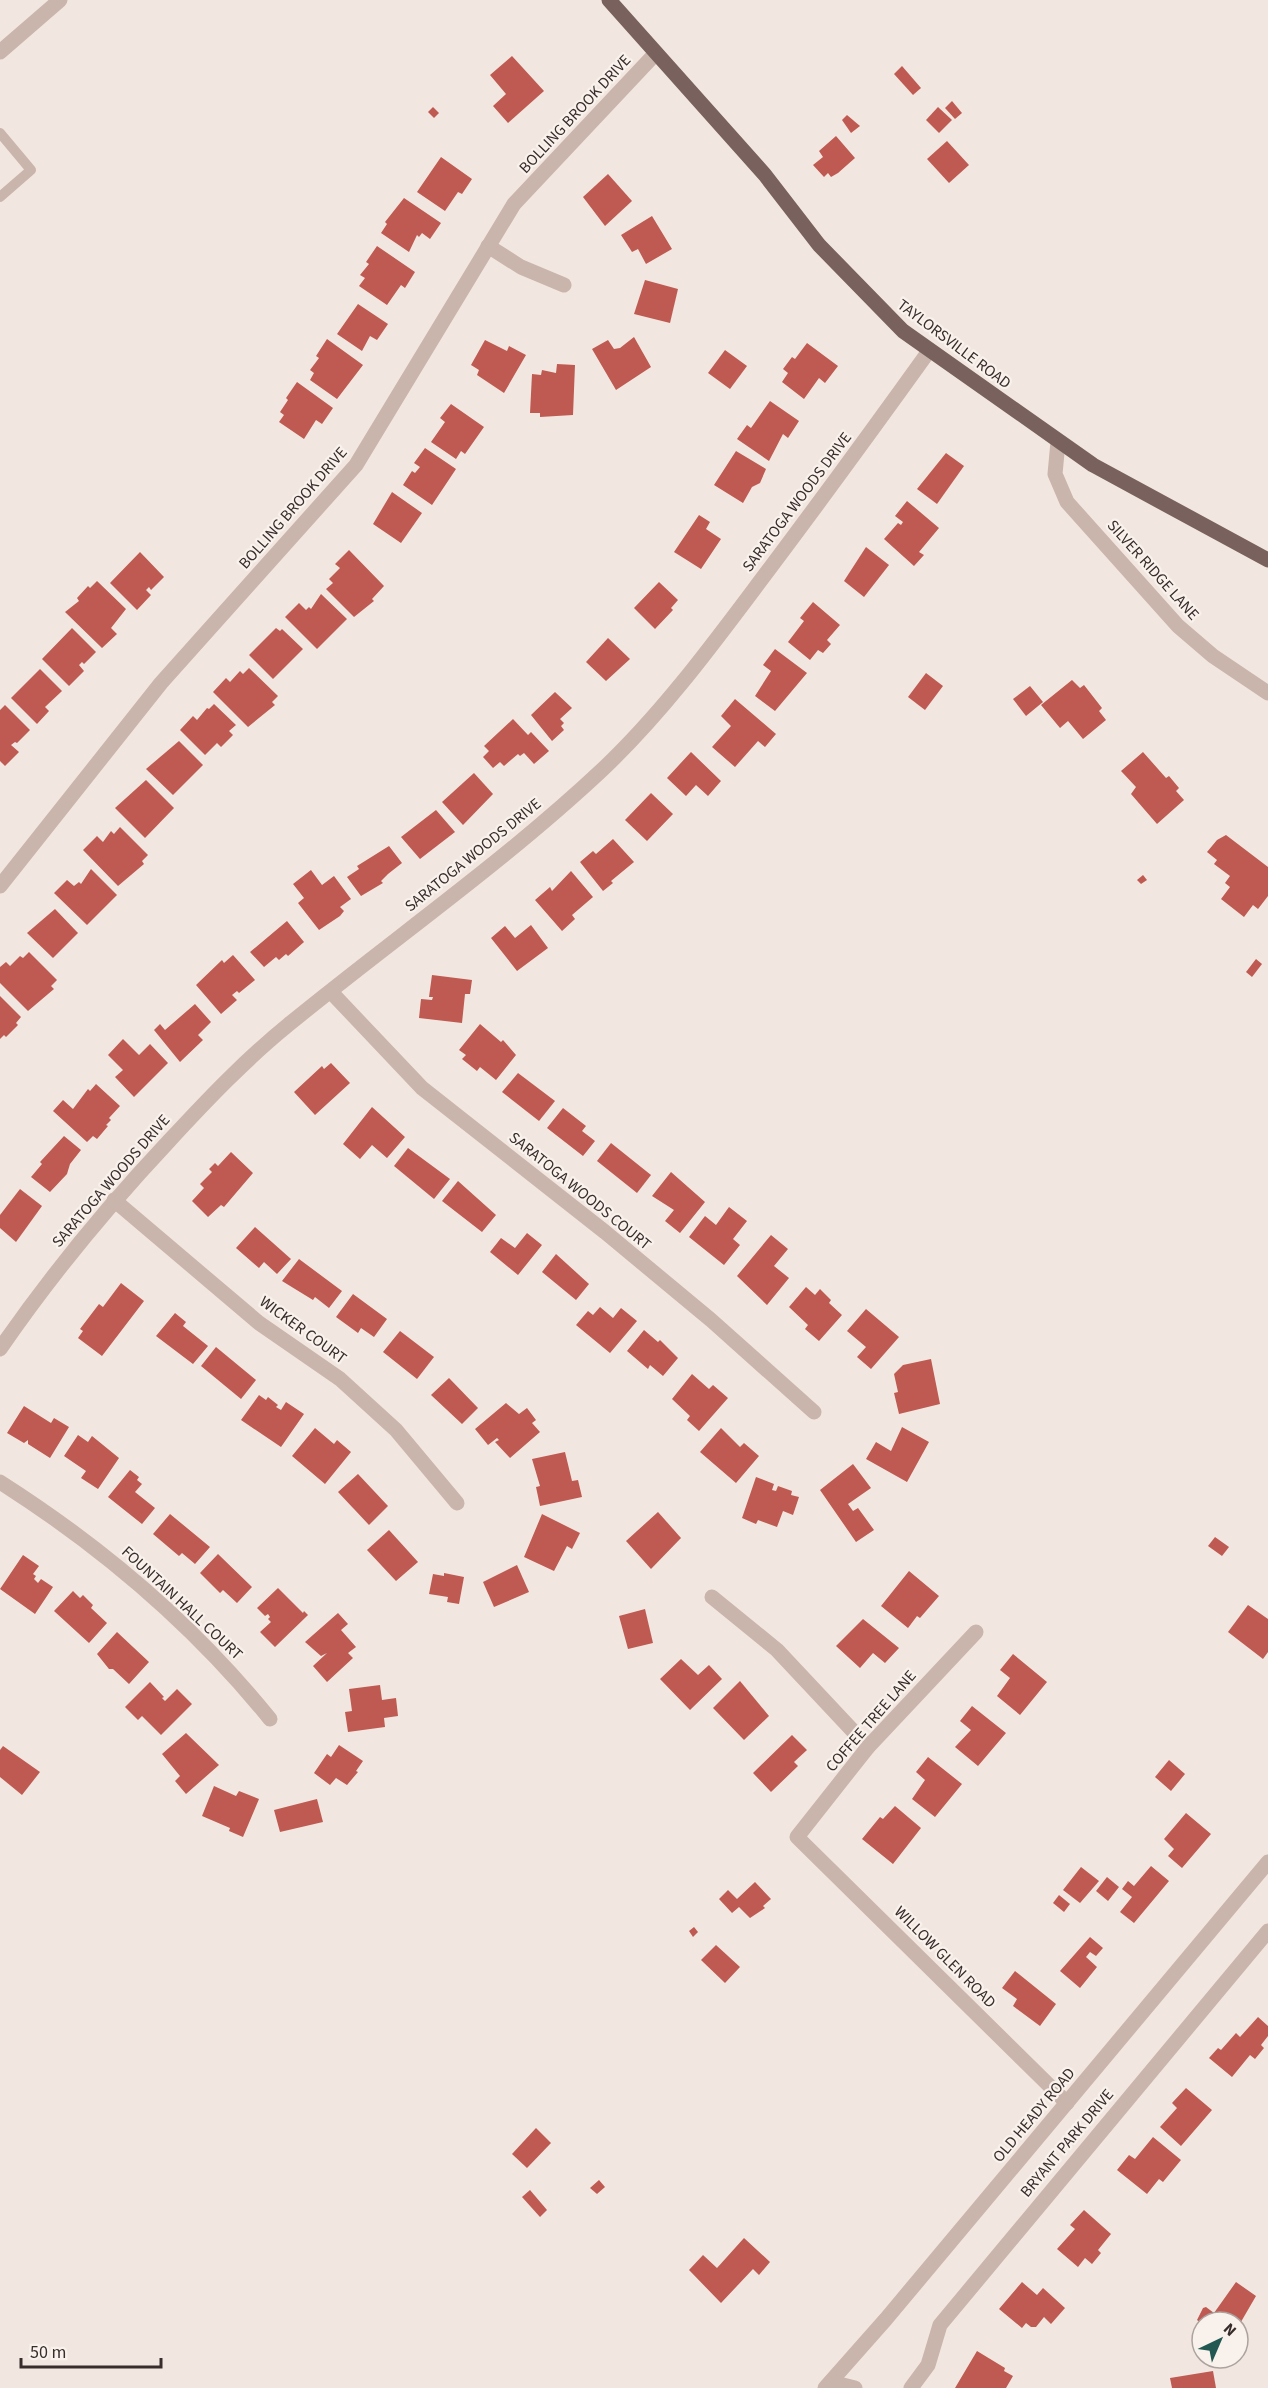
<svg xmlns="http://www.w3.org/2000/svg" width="1268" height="2388" font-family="'Source Sans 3',sans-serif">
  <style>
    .building { fill: #be5a51 }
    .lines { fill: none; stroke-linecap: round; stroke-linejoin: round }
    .lane { stroke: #c9b5ac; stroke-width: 10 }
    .street { stroke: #c9b5ac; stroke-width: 15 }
    .primary { stroke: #79625d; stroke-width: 15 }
    .labels { text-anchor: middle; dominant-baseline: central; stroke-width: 4.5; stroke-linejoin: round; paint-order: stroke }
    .street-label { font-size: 16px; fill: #382d2b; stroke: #f9f1ec }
  </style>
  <rect width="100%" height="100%" fill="#f2e7e0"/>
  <!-- building -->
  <g class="building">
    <path d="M512 56 544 91 508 123 493 106 506 94 490 75Z"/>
    <path d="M902 66 921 88 913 95 894 74Z"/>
    <path d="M952 101 962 113 955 119 945 108Z"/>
    <path d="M433 107 439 113 434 118 428 112Z"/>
    <path d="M938 107 952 120 939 133 926 120Z"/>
    <path d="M847 115 860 126 851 133 842 120Z"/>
    <path d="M836 136 855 158 838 173 831 177 828 173 824 177 813 165 823 157 819 151Z"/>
    <path d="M947 141 969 165 949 183 927 159Z"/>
    <path d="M441 157 472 179 462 194 458 192 445 211 417 192Z"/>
    <path d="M608 174 632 201 605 226 583 197Z"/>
    <path d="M404 198 441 223 430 239 422 233 419 237 417 235 409 252 381 233 387 224 385 222Z"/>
    <path d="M652 216 672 249 646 264 638 249 632 252 621 235Z"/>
    <path d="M377 246 415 272 405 288 401 285 387 305 359 286 365 278 360 275 369 264 366 262Z"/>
    <path d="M645 280 678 289 670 323 634 314Z"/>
    <path d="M358 304 388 324 377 340 370 336 362 351 337 334Z"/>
    <path d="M634 337 651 367 616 390 592 349 608 340 614 349 620 348Z"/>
    <path d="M327 339 363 365 337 399 310 380 314 373 310 370 319 358 316 356Z"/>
    <path d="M485 340 507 351 509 346 526 355 504 393 477 375 479 370 471 365Z"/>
    <path d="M807 343 838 366 825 383 819 378 804 399 782 382 788 373 783 369 792 357 795 359Z"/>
    <path d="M725 350 747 366 730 389 708 373Z"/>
    <path d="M557 364 575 365 573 415 540 417V413H530L532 374 541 375 542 370 556 373Z"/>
    <path d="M297 382 333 408 322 424 316 420 304 439 279 422 284 415 280 412 288 400 286 398Z"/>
    <path d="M770 401 799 421 788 438 783 434 769 461 737 439 747 425 751 428Z"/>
    <path d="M451 404 484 427 465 454 461 451 456 459 431 442 445 422 440 418Z"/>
    <path d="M425 448 456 469 432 505 403 485 412 471 415 473 420 467 414 463Z"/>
    <path d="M736 451 766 469 760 483 752 487 743 503 714 485Z"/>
    <path d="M946 453 964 466 937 504 917 489Z"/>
    <path d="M392 492 422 513 401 543 373 524Z"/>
    <path d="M907 501 939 528 919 552 924 555 914 566 884 539 898 523 901 525 903 522 895 516Z"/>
    <path d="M699 515 710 522 706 529 721 539 701 569 674 552Z"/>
    <path d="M866 547 889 565 864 597 844 581Z"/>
    <path d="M349 550 384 586 372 599 374 601 354 617 326 589 333 583 329 579 340 568 335 564Z"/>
    <path d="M140 552 164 577 151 590 149 587 146 590 151 595 137 610 110 583Z"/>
    <path d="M97 581 126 609 111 628 117 634 102 648 65 612 79 601 77 598 88 586 90 588Z"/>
    <path d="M659 582 678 600 671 608 673 610 655 629 634 608Z"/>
    <path d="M321 594 347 619 317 649 285 617 299 603 306 610 309 607 311 609Z"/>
    <path d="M813 602 840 625 827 640 831 644 823 653 818 650 810 660 788 642 804 621 800 618Z"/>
    <path d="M72 628 96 652 84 664 82 662 79 665 84 671 69 686 42 659Z"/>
    <path d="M276 628 280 631 282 629 303 649 273 679 249 655Z"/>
    <path d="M608 638 630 659 606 681 586 662Z"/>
    <path d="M775 649 807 673 775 711 755 696 771 671 763 665Z"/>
    <path d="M249 668 278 696 272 702 275 705 248 727 213 692 226 678 230 682 240 671 243 674Z"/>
    <path d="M40 669 62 691 45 707 49 711 37 724 11 698Z"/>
    <path d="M926 673 943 686 925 710 908 697Z"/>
    <path d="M1072 680 1080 688 1084 685 1102 708 1099 711 1106 720 1083 739 1068 721 1060 728 1041 705Z"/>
    <path d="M1030 686 1043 702 1026 716 1013 699Z"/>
    <path d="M555 692 572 708 560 719 564 723 561 726 564 730 552 741 531 715Z"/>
    <path d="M735 699 776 734 765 747 758 741 735 767 712 747 731 726 721 716Z"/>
    <path d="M214 704 236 725 229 731 233 735 221 747 217 743 205 755 180 730 193 716 197 720 207 708 209 709Z"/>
    <path d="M5 705 30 730 17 743 15 742 11 745 19 752 5 766 0 761V710Z"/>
    <path d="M513 719 528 735 531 732 549 751 534 764 524 753 520 756 518 754 504 766 500 762 493 768 483 757 489 751 484 746Z"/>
    <path d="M179 741 203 765 173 795 146 769Z"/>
    <path d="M691 752 721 781 708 796 696 785 686 796 667 778Z"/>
    <path d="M1143 752 1166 778 1169 776 1179 788 1176 791 1184 800 1157 824 1131 794 1136 787 1121 771Z"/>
    <path d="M474 773 493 794 463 825 442 802Z"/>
    <path d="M146 780 174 808 145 838 115 808Z"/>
    <path d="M651 793 673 814 647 841 625 820Z"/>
    <path d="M436 810 455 832 420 859 401 837Z"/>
    <path d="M120 827 148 855 142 861 144 864 118 886 83 850 97 836 103 842 111 831 114 834Z"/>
    <path d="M1226 835 1268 867V896L1258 909 1253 905 1244 917 1221 899 1230 887 1225 883 1230 876 1214 864 1217 860 1207 852 1217 840Z"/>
    <path d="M613 839 634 862 611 881 613 883 603 891 580 862 593 851 596 854Z"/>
    <path d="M389 846 402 863 388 874 381 881 383 883 361 896 347 877 359 869 357 866Z"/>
    <path d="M91 869 117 895 87 925 54 893 67 880 74 886 79 882 81 884Z"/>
    <path d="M311 870 322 885 334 876 351 899 340 907 344 911 340 916 319 930 298 903 304 898 293 884Z"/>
    <path d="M571 871 593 897 572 915 575 919 562 931 535 900 550 887 552 891Z"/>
    <path d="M1143 875 1147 880 1141 884 1137 880Z"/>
    <path d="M55 909 78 933 53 958 27 933Z"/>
    <path d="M287 921 304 942 288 956 286 954 279 960 276 957 264 967 250 952Z"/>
    <path d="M531 925 548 948 517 971 491 938 505 926 515 938Z"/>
    <path d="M29 952 57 980 51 986 54 989 28 1011 0 983V967L6 962 10 966 20 956 23 958Z"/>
    <path d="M233 955 255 980 239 993 237 991 232 995 237 1000 221 1014 196 985 222 960 224 963Z"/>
    <path d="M1256 959 1262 964 1252 977 1246 972Z"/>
    <path d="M432 975 472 980 470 994H465L462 1023 419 1018 421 999 432 1000 433 997H429Z"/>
    <path d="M0 996 21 1017 16 1023 18 1025 6 1037 4 1035 0 1039Z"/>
    <path d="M195 1004 211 1022 198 1035 203 1040 180 1062 154 1030 160 1024 165 1030Z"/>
    <path d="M480 1024 501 1042 503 1040 516 1055 496 1080 480 1067 477 1071 462 1059 466 1055 459 1050Z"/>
    <path d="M123 1039 139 1055 150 1044 168 1063 134 1097 115 1077 123 1070 108 1055Z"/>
    <path d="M331 1063 350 1083 315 1115 294 1092 322 1066 324 1069Z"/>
    <path d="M518 1073 555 1101 539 1121 502 1092Z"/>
    <path d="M96 1084 120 1106 109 1118 111 1120 106 1125 108 1126 97 1139 93 1136 87 1142 53 1111 63 1100 73 1109 88 1089 90 1091Z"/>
    <path d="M372 1107 405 1137 387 1158 372 1145 360 1159 343 1144Z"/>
    <path d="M563 1108 586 1126 582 1131 595 1141 583 1156 547 1128Z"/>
    <path d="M64 1136 81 1150 70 1164 67 1174 50 1192 31 1177 42 1164 40 1162Z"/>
    <path d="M611 1143 651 1175 637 1193 597 1161Z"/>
    <path d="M408 1148 450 1179 434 1199 394 1166Z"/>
    <path d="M231 1152 253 1173 224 1207 221 1205 208 1217 192 1201 204 1188 200 1184 212 1172 209 1169 215 1163 218 1166Z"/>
    <path d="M671 1172 705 1202 680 1233 665 1221 674 1210 652 1196Z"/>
    <path d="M458 1181 496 1215 482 1232 442 1201Z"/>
    <path d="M20 1189 42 1206 16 1242 0 1228V1215Z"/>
    <path d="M729 1207 747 1221 733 1239 740 1245 724 1265 689 1237 705 1216 716 1225Z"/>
    <path d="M255 1227 291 1259 277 1274 264 1262 259 1268 236 1248Z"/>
    <path d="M527 1233 542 1245 518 1275 490 1252 501 1238 515 1248Z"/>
    <path d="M771 1235 788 1249 774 1266 789 1278 767 1305 737 1276Z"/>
    <path d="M556 1254 589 1284 576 1300 542 1272Z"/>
    <path d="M299 1259 342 1291 329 1308 315 1297 313 1300 282 1281Z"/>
    <path d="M121 1283 144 1301 102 1356 78 1338 83 1331 80 1329 99 1304 103 1307Z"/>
    <path d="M806 1287 815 1295 820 1289 831 1300 829 1303 842 1315 819 1341 805 1329 808 1325 789 1307Z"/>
    <path d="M353 1294 387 1319 374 1337 361 1328 358 1333 336 1317Z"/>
    <path d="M600 1307 613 1318 621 1308 637 1321 610 1353 576 1325 588 1311 593 1315Z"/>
    <path d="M866 1309 899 1337 871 1369 857 1357 866 1347 847 1331Z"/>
    <path d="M175 1313 186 1322 183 1326 208 1346 193 1364 156 1336Z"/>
    <path d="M644 1330 658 1342 660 1340 678 1358 663 1376 650 1365 648 1369 627 1351Z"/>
    <path d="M400 1331 434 1357 417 1379 383 1352Z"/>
    <path d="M216 1347 256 1380 241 1399 201 1366Z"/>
    <path d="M931 1359 940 1404 899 1414 894 1393 898 1392 894 1374 903 1365Z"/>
    <path d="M692 1374 709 1389 713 1385 728 1398 699 1431 687 1420 690 1416 672 1399Z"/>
    <path d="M449 1378 478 1408 462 1424 431 1395Z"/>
    <path d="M259 1395 266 1400 268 1397 278 1405 276 1407 281 1410 286 1402 304 1414 281 1447 241 1420Z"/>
    <path d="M506 1403 519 1414 527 1408 536 1420 532 1423 540 1432 510 1458 495 1442 499 1440 497 1438 488 1445 475 1429Z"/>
    <path d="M24 1406 51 1423 54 1418 69 1427 50 1458 28 1444V1440L24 1443 7 1433Z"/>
    <path d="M902 1427 929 1442 907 1482 866 1459 876 1442 891 1451Z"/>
    <path d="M315 1428 334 1444 337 1440 351 1452 325 1484 292 1456Z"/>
    <path d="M721 1428 740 1447 744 1443 759 1456 736 1483 700 1452Z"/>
    <path d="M78 1435 88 1442 92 1436 119 1458 98 1489 81 1478 86 1471 64 1456Z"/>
    <path d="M565 1452 572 1481 578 1480 582 1497 540 1506 536 1487 540 1486 532 1459Z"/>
    <path d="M853 1464 871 1488 848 1504 853 1511 858 1508 874 1530 856 1542 820 1490Z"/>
    <path d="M130 1470 139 1477 137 1480 142 1484 135 1492 155 1508 142 1524 108 1497Z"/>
    <path d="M358 1474 388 1506 369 1525 338 1492Z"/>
    <path d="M756 1477 774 1484 772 1490 776 1491 778 1486 792 1491 791 1495 799 1497 793 1515 783 1511 777 1527 758 1520 756 1524 742 1518Z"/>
    <path d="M658 1512 681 1538 651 1569 626 1541Z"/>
    <path d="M170 1514 210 1547 195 1564 182 1553 179 1556 153 1534Z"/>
    <path d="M542 1514 580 1533 572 1549 567 1546 554 1571 524 1557Z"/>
    <path d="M389 1530 418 1562 396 1581 367 1550Z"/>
    <path d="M1215 1537 1229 1547 1222 1556 1208 1546Z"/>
    <path d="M218 1554 252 1587 237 1603 223 1590 220 1593 200 1573Z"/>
    <path d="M23 1555 39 1566 33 1574 36 1576 34 1579 38 1583 41 1579 53 1587 35 1614 0 1589Z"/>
    <path d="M517 1565 529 1592 494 1607 483 1582Z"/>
    <path d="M909 1571 939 1596 920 1618 917 1616 908 1628 881 1606Z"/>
    <path d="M444 1573 464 1577 459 1604 447 1602 448 1597 429 1594 433 1574 444 1576Z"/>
    <path d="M278 1588 303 1613 304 1611 308 1615 275 1647 260 1632 271 1622 268 1619 270 1617 268 1614 265 1616 257 1608Z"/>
    <path d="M73 1591 80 1598 83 1595 93 1605 91 1608 107 1623 89 1643 54 1611Z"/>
    <path d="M1248 1605 1268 1619V1652L1263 1659 1228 1632Z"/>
    <path d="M645 1609 653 1643 628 1649 619 1616Z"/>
    <path d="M338 1613 348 1624 341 1630 356 1647 348 1653 353 1658 327 1682 313 1666 327 1653 321 1656 305 1642Z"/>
    <path d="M863 1619 899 1648 885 1663 873 1653 860 1668 836 1646Z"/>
    <path d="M117 1632 149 1662 129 1684 113 1669H109L97 1654Z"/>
    <path d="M1013 1654 1047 1682 1020 1715 997 1696 1010 1678 1000 1670Z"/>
    <path d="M681 1659 698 1675 709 1665 722 1679 690 1710 660 1679Z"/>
    <path d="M740 1681 769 1716 744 1740 713 1708Z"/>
    <path d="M150 1682 164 1697 162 1698 165 1701 177 1689 192 1704 161 1735 142 1716 138 1720 125 1707Z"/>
    <path d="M380 1685 382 1700 396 1698 398 1716 384 1718 385 1727 348 1732 345 1712 352 1711 349 1689Z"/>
    <path d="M972 1706 1006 1733 978 1766 955 1747 971 1730 960 1721Z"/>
    <path d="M186 1733 219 1765 186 1794 175 1781 180 1776 162 1754Z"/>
    <path d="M792 1735 807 1750 794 1762 798 1766 771 1792 753 1773Z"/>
    <path d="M339 1745 363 1761 356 1771 358 1772 347 1785 336 1778 330 1785 314 1773 327 1754 331 1757Z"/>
    <path d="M3 1746 40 1772 22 1795 0 1777V1750Z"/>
    <path d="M928 1757 962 1784 935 1817 912 1799 925 1780 916 1772Z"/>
    <path d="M1169 1760 1185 1774 1171 1791 1155 1777Z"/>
    <path d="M214 1786 236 1796 239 1791 259 1799 243 1837 229 1831 230 1828 202 1816Z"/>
    <path d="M317 1799 323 1822 280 1832 274 1810Z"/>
    <path d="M895 1806 921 1828 893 1864 862 1839 880 1817 883 1819Z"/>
    <path d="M1186 1813 1211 1834 1182 1868 1168 1856 1174 1849 1164 1839Z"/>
    <path d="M1151 1866 1169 1881 1134 1923 1120 1912 1132 1897 1122 1889 1128 1881 1134 1886Z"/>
    <path d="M1081 1867 1099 1881 1080 1903 1063 1890Z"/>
    <path d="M1107 1877 1119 1887 1108 1901 1096 1891Z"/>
    <path d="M755 1882 771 1899 763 1906 765 1908 750 1918 739 1907 732 1913 719 1899 728 1890 737 1899Z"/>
    <path d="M1059 1895 1070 1904 1064 1912 1053 1903Z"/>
    <path d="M694 1927 698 1932 693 1937 689 1931Z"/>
    <path d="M1090 1937 1103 1948 1096 1956 1090 1952 1086 1957 1097 1967 1080 1988 1060 1971Z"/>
    <path d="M716 1945 740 1967 725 1983 701 1960Z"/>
    <path d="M1015 1971 1056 2004 1040 2026 1013 2006 1017 1999 1002 1988Z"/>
    <path d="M1258 2017 1268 2026V2036L1261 2045 1264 2048 1255 2059 1250 2055 1232 2077 1209 2058 1218 2048 1221 2050 1236 2033 1240 2037Z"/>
    <path d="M1186 2088 1212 2110 1181 2146 1160 2127 1177 2108 1172 2103Z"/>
    <path d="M536 2128 551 2143 527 2168 512 2154Z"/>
    <path d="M1153 2137 1181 2160 1163 2182 1159 2179 1147 2194 1117 2170 1129 2155 1135 2159Z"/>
    <path d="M599 2180 605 2187 597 2194 590 2188Z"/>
    <path d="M530 2190 547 2210 540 2217 522 2197Z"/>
    <path d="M1084 2210 1111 2234 1098 2250 1101 2253 1092 2264 1085 2258 1078 2267 1057 2249 1075 2229 1070 2225Z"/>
    <path d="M744 2238 770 2262 759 2275 753 2269 721 2303 689 2270 703 2255 717 2268Z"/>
    <path d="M1022 2282 1037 2295 1043 2288 1065 2308 1051 2324 1044 2317 1036 2327H1031L1026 2323 1022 2328 999 2309Z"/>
    <path d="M1236 2282 1256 2296 1238 2327V2322H1202V2324L1197 2320 1203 2308 1206 2307 1214 2313Z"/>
    <path d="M977 2351 1005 2368 1004 2371 1013 2376 1006 2388H955Z"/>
    <path d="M1213 2371 1216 2388H1172L1170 2378Z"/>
  </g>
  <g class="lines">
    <!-- lane -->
    <path class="lane" d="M0 133 31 170 0 197"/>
    <!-- street -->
    <g class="street">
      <path d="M0 52 60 0"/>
      <path d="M488 246 521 267 564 285"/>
      <path d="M1058 442 1055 474 1067 502 1178 626 1213 656 1268 693"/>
      <path d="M0 886 161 683 356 465 514 204 656 53"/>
      <path d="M331 992 422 1088 605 1232 711 1320 814 1412"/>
      <path d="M114 1200 259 1323 340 1379 396 1430 457 1503"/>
      <path d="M0 1349C51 1275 108 1206 169 1141 207 1100 245 1060 288 1025 393 939 504 862 603 769 661 714 710 648 758 584 816 507 873 429 929 351"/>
      <path d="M0 1482C102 1547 194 1625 270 1719"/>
      <path d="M712 1597 777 1650 868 1747"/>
      <path d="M976 1632 868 1747 797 1837 1067 2103"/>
      <path d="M825 2388 886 2319 1268 1862"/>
      <path d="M832 2388 831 2382 855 2388"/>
      <path d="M911 2388 928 2365 940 2325 1268 1931"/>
    </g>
    <!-- primary -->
    <path class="primary" d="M609 0 765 175 819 245 903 331 1093 465 1268 560"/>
  </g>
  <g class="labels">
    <!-- street labels -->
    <g class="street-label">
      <text transform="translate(575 114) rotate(-47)">BOLLING BROOK DRIVE</text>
      <text transform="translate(954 344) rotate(37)">TAYLORSVILLE ROAD</text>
      <text transform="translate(797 502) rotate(-53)">SARATOGA WOODS DRIVE</text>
      <text transform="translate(293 508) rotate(-49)">BOLLING BROOK DRIVE</text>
      <text transform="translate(1153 570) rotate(48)">SILVER RIDGE LANE</text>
      <text transform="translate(473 855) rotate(-39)">SARATOGA WOODS DRIVE</text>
      <text transform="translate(111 1181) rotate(-49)">SARATOGA WOODS DRIVE</text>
      <text transform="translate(580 1191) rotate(39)">SARATOGA WOODS COURT</text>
      <text transform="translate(303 1330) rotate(36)">WICKER COURT</text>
      <text transform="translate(182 1603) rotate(43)">FOUNTAIN HALL COURT</text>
      <text transform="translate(871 1721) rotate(-49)">COFFEE TREE LANE</text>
      <text transform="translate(945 1957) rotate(45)">WILLOW GLEN ROAD</text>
      <text transform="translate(1034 2115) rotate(-50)">OLD HEADY ROAD</text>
      <text transform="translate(1067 2143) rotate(-50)">BRYANT PARK DRIVE</text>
    </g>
  </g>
  <!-- north arrow -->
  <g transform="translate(1220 2340) rotate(44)"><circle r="28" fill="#f9f1ec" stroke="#aca39f" stroke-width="1.5"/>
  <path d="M0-4.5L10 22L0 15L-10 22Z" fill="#225752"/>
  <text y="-9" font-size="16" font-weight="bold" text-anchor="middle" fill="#382d2b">N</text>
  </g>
  <!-- scale -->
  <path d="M21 2358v9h140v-9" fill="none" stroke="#382d2b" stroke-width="3"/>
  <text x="30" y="2358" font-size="18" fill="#382d2b" stroke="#f9f1ec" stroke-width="4.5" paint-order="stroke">50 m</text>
</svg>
